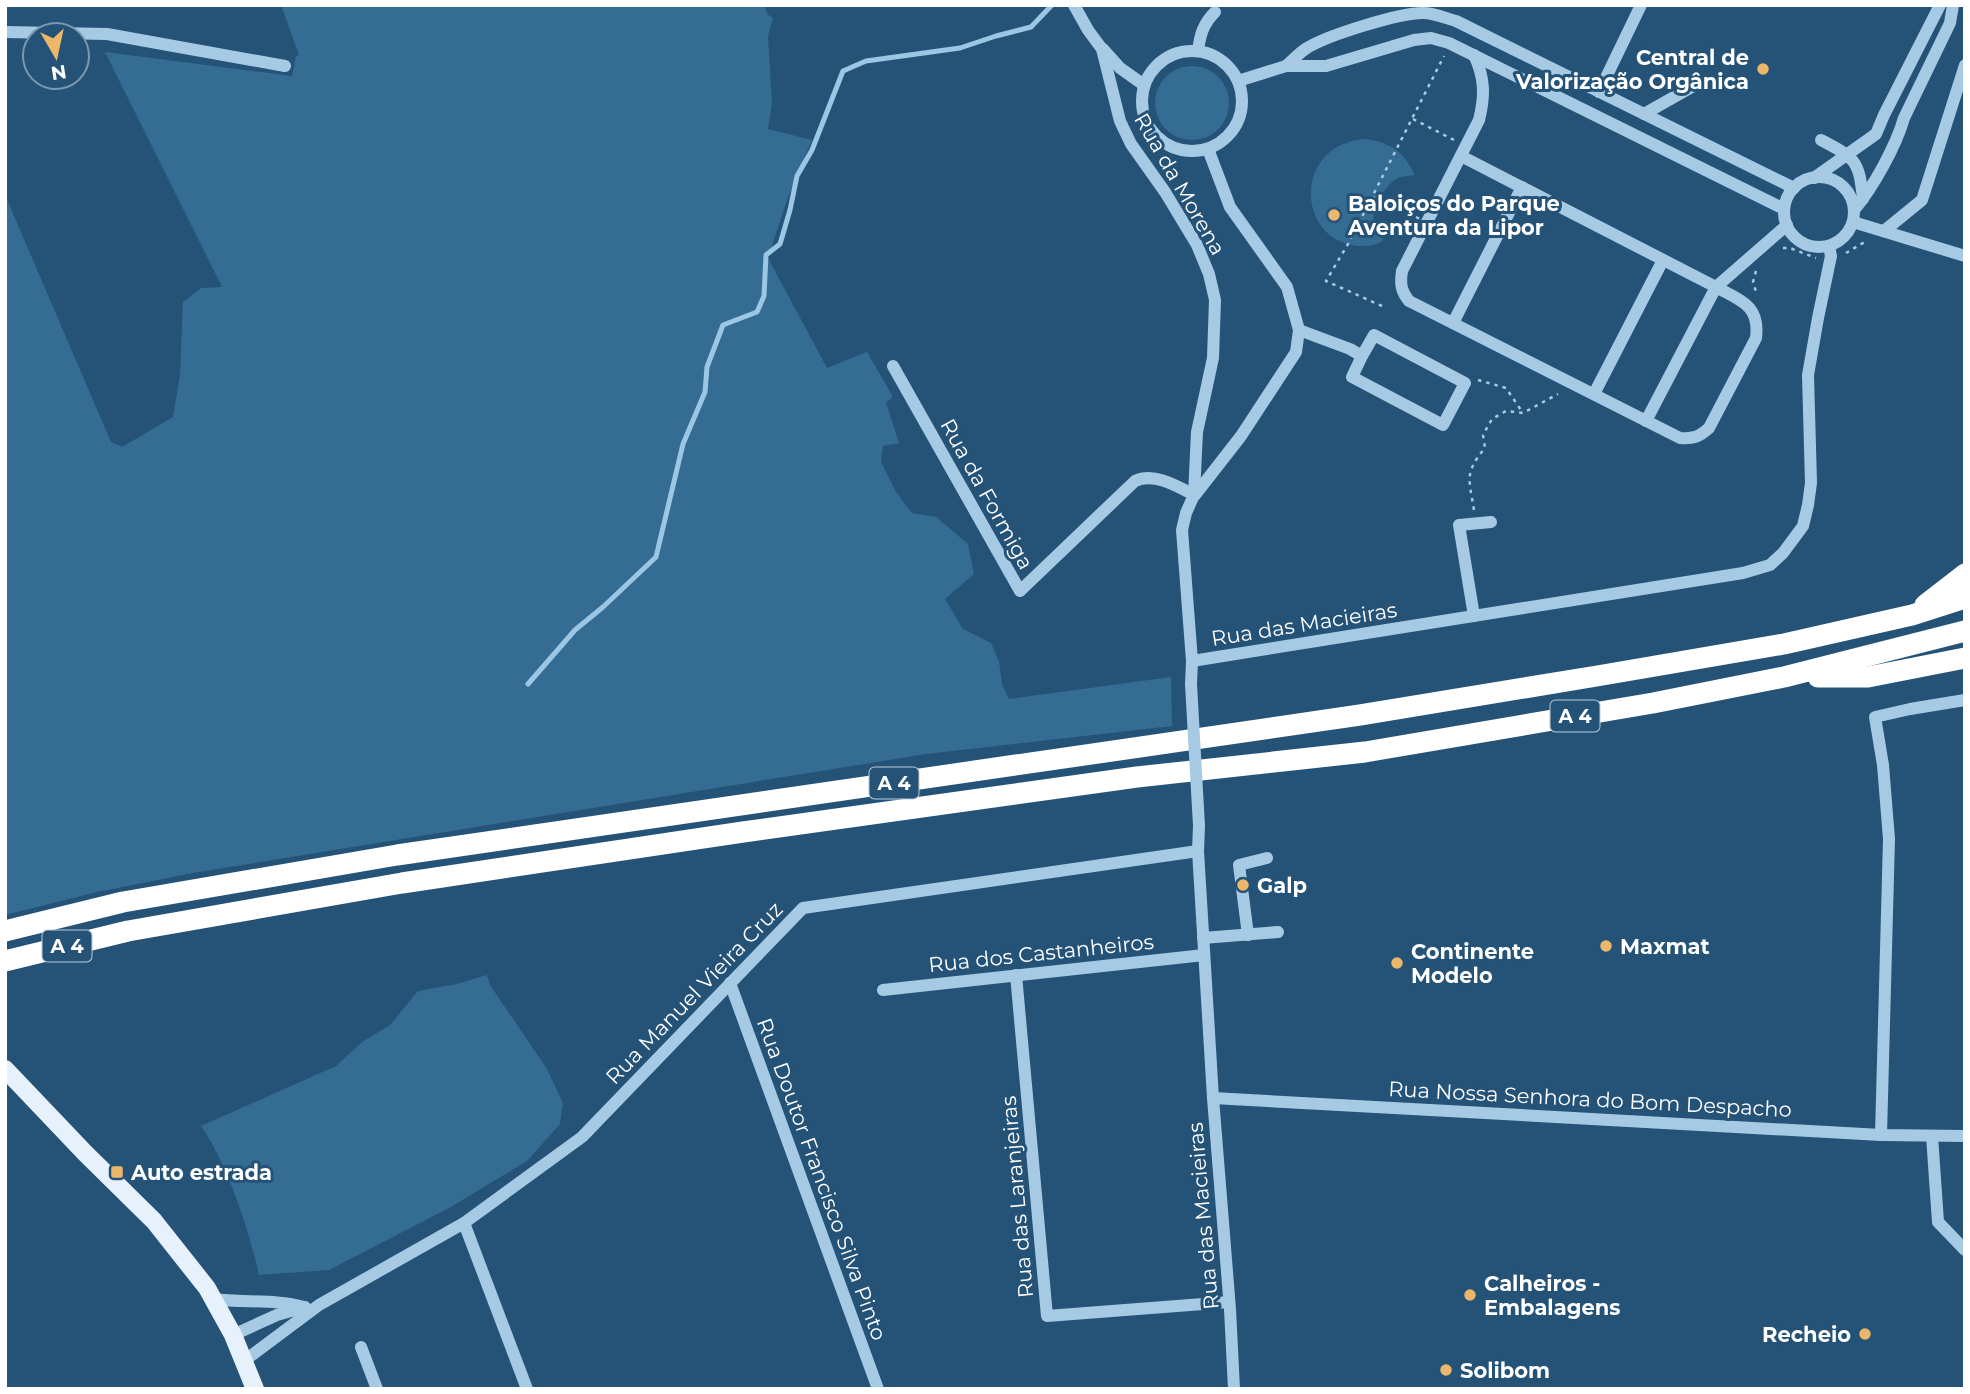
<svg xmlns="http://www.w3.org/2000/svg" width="1970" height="1394" font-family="Montserrat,sans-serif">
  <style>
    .green { fill: #356c93 }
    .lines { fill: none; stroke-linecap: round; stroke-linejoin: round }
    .stream { stroke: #9bc6e4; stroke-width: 5 }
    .path { stroke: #a6cae3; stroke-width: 2.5; stroke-dasharray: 3.5 5; stroke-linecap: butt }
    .minor { stroke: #a6cae3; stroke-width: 12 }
    .major { stroke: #e6f1fc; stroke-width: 18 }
    .highway { stroke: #fff; stroke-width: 21 }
    .path-bridge { stroke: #a6cae3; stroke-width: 2.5; stroke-dasharray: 3.5 5; stroke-linecap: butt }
    .minor-bridge { stroke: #a6cae3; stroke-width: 12 }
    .poi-dot { fill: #edb76b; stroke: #255378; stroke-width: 2.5 }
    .labels { text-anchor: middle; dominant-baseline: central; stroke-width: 6; stroke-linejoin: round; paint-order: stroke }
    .shield { fill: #255378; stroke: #becbd6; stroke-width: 2 }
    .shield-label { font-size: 19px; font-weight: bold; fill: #fff }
    .poi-label { font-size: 21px; font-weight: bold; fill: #fff; stroke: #255378; text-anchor: start }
    .street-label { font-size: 21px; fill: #fff; stroke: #255378 }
  </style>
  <rect width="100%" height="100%" fill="#255378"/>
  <!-- green -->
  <g class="green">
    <path d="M281 5H765L767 14 773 18 768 36 772 103 768 129 812 140 788 197 768 258 827 368 867 352 893 397 886 403 899 443 883 446 881 462 896 492 912 513 936 517 968 544 974 574 945 599 963 629 991 643 999 661 1002 684 1009 699 1171 677 1172 726 926 754 193 873 97 892 5 915V195L111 442 122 447 173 417 180 375 183 302 201 288 222 287 105 52 292 76 296 56 299 55Z"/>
    <circle cx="1192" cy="103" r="37"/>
    <path d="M1366 139C1393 144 1403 151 1415 175 1409 176 1403 176 1398 178 1384 185 1370 212 1374 227 1375 233 1380 236 1384 240 1376 246 1368 246 1358 246 1295 240 1293 143 1366 139Z"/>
    <path d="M487 975 490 985 547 1069 563 1103 560 1124 527 1161 449 1208 329 1270 259 1275C250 1232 226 1161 201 1126L336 1066 362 1042 390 1025 418 991 457 984Z"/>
  </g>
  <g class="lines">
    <!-- stream -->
    <path class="stream" d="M528 684 575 630 603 607 656 557 683 444 705 392 707 367 723 325 757 312 764 296 766 255 780 244 790 210 797 176 812 150 843 71 866 61 960 48 996 36 1031 27 1052 5"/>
    <!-- path -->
    <g class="path">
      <path d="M1413 119 1454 140"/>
      <path d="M1373 197 1387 204"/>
      <path d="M1783 248H1790L1816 258"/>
      <path d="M1846 253 1868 240"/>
      <path d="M1756 271 1753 282 1757 295"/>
      <path d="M1382 306 1326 281 1348 244 1444 56"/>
      <path d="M1478 380 1506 388 1523 413"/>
      <path d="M1474 510C1469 479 1464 473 1485 448L1483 435 1492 419 1506 411 1523 413 1558 394"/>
    </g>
    <!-- minor -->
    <g class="minor">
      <path d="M1074 5 1088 30 1102 49 1120 121 1131 144 1165 192 1197 245 1209 274 1215 300 1213 358 1197 432 1194 495 1186 513 1182 530 1192 661"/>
      <path d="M5 32 107 34 285 66"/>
      <path d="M1103 49 1120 68 1144 85"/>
      <circle cx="1192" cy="101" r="50"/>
      <path d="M1198 51C1200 35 1203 24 1215 12"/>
      <path d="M1474 55C1485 78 1485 96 1479 120L1402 271C1400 284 1401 291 1409 301L1680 438C1693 439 1699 437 1709 428L1756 338C1760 305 1741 301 1716 287L1787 225"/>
      <path d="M1286 66C1293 60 1300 52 1307 48 1328 35 1399 13 1423 13 1434 13 1445 18 1456 21L1794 188"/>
      <path d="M1238 81 1286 66H1326L1414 40 1431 38 1449 43 1784 209"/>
      <path d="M1599 92 1641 5"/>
      <path d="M1644 114 1697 84"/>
      <path d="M1821 140C1855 158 1859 160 1863 199"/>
      <path d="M1461 156 1716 287 1646 421"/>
      <circle cx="1819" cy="212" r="35"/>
      <path d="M1814 178 1876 134 1884 115 1940 5"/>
      <path d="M1854 210C1873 188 1896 146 1904 118L1950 23 1953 5"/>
      <path d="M1853 222 1965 256"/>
      <path d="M1884 231 1922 200 1965 65"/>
      <path d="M1453 323 1522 187"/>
      <path d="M1299 330 1350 349 1362 356 1352 377 1443 425 1465 383 1374 335 1362 356"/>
      <path d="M893 366 1020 591 1135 481C1154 472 1177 486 1194 495"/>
      <path d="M1594 394 1663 260"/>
      <path d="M1195 495 1241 436 1296 352 1299 330 1287 287 1230 207 1208 149"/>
      <path d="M1474 616 1459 525 1491 522"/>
      <path d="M1191 684 1192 661 1743 573 1770 565 1783 553 1803 526 1808 505 1811 483 1808 375 1818 318 1831 256 1829 246"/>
      <path d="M1199 826 1198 851 1213 1098 1230 1309 1234 1389"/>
      <path d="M1248 935 1239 865 1267 858"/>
      <path d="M1203 938 1278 932"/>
      <path d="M1016 975 1047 1316 1229 1302"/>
      <path d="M730 983 878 1389"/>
      <path d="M883 990 1204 955"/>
      <path d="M1213 1098 1881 1135 1965 1136"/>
      <path d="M1881 1135 1889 839 1883 765 1875 717 1910 709 1965 700"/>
      <path d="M1932 1136 1938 1222 1965 1250"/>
      <path d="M464 1223 527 1389"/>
      <path d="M213 1299C244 1303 275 1299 304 1307"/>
      <path d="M233 1335 277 1315 305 1307"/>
      <path d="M361 1347 377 1389"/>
      <path d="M244 1361 319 1305 464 1223 582 1137 803 908 1198 851"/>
    </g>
    <!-- major -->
    <path class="major" d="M5 1069 85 1153 154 1221 207 1288 233 1335 255 1389"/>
    <!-- highway -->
    <g class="highway">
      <path d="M1925 605 1965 574"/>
      <path d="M1818 677H1868L1965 658"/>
      <path d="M5 931 123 902 397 855 1360 715 1597 676 1784 644 1912 615 1965 598"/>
      <path d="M5 961 128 931 402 883 743 832 1137 777 1365 752 1653 703 1784 677 1965 631"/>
    </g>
    <!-- path-bridge -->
    <path class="path-bridge" d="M1416 217 1453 235"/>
    <!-- minor-bridge -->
    <path class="minor-bridge" d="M1191 684 1199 826"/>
  </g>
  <!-- markers -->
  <g class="poi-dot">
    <circle cx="1763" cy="69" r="7"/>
    <circle cx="1334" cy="215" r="7"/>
    <circle cx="1243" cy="885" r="7"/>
    <circle cx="1606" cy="946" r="7"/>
    <circle cx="1397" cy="963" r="7"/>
    <rect x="110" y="1165" width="14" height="14" rx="3.5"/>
    <circle cx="1470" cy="1295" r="7"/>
    <circle cx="1865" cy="1334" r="7"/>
    <circle cx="1446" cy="1370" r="7"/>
  </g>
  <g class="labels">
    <!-- shield labels -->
    <g class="shield">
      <rect x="1550.5" y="700.5" width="49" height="31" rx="5"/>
      <rect x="869.5" y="767.5" width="49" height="31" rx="5"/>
      <rect x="42.5" y="930.5" width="49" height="31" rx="5"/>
    </g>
    <g class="shield-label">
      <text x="1575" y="716">A 4</text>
      <text x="894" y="783">A 4</text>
      <text x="67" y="946">A 4</text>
    </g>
    <!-- poi labels -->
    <g class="poi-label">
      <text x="1749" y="57" text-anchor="end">Central de<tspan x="1749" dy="24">Valorização Orgânica</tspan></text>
      <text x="1348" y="203">Baloiços do Parque<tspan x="1348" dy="24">Aventura da Lipor</tspan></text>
      <text x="1257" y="885">Galp</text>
      <text x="1620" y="946">Maxmat</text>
      <text x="1411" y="951">Continente<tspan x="1411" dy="24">Modelo</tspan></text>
      <text x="131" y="1172">Auto estrada</text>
      <text x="1484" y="1283">Calheiros -<tspan x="1484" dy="24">Embalagens</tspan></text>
      <text x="1851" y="1334" text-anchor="end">Recheio</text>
      <text x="1460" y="1370">Solibom</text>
    </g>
    <!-- street labels -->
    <g class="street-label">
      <text transform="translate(1180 184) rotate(60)">Rua da Morena</text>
      <text transform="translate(987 494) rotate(61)">Rua da Formiga</text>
      <text transform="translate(1304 624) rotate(-9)">Rua das Macieiras</text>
      <text transform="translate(1041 953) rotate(-6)">Rua dos Castanheiros</text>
      <text transform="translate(694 993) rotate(-46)">Rua Manuel Vieira Cruz</text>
      <text transform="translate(1590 1099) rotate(3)">Rua Nossa Senhora do Bom Despacho</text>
      <text transform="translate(822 1179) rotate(70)">Rua Doutor Francisco Silva Pinto</text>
      <text transform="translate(1017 1197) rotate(-95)">Rua das Laranjeiras</text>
      <text transform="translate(1203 1216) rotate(-95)">Rua das Macieiras</text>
    </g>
  </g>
  <!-- border -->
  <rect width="1970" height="1394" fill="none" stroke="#ffffff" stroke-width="14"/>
  <!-- north arrow -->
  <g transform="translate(56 56) rotate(171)"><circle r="33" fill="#255378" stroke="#7c98ae" stroke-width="2"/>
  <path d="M0-5L12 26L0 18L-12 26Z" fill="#edb76b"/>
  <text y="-10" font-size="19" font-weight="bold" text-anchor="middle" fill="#ffffff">N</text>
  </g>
</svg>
